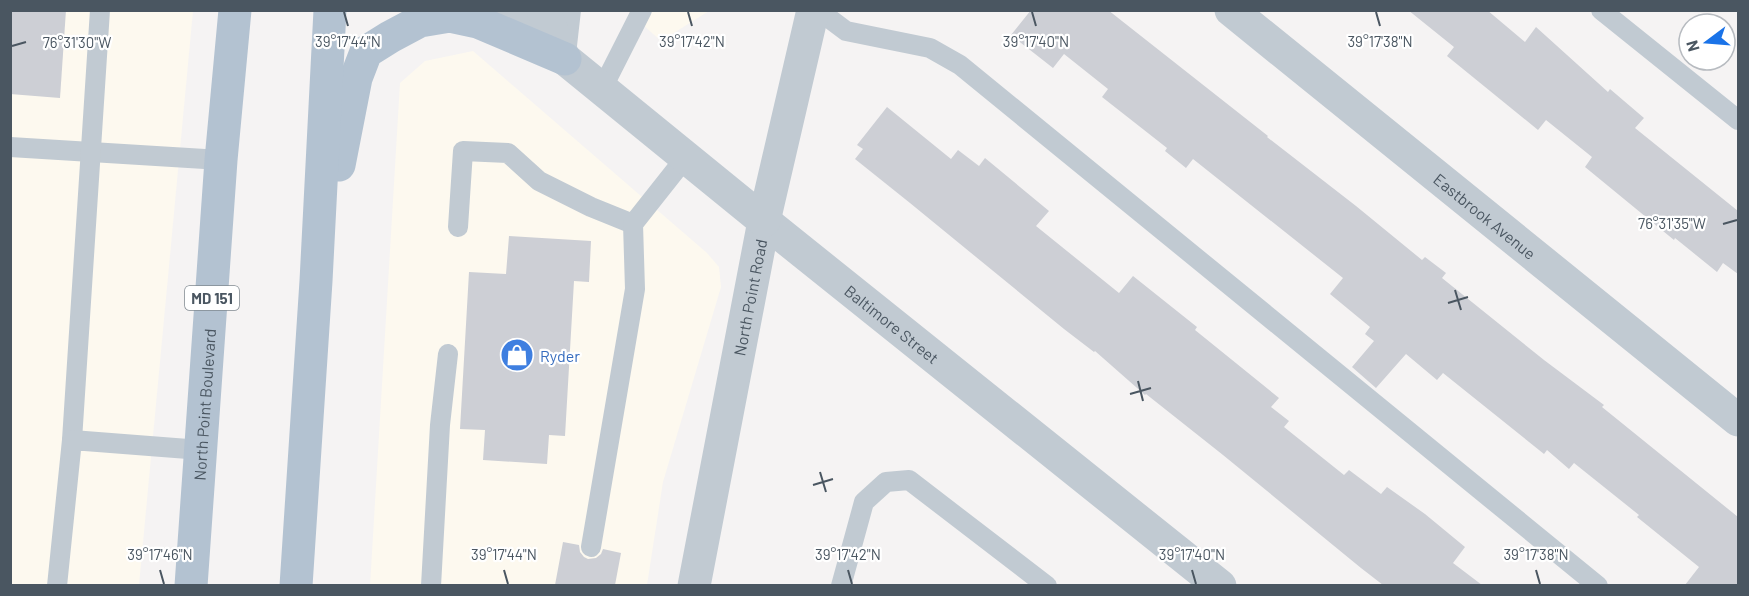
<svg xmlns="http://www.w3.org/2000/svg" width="1749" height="596" font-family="Barlow,sans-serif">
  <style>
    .commercial { fill: #fdf9ef }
    .building { fill: #cdcfd5 }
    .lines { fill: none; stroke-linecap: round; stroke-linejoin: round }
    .service { stroke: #c1cad2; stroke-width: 20 }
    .minor { stroke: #c1cad2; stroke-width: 33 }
    .tertiary { stroke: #c1cad2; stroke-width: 33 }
    .primary { stroke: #b3c2d1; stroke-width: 33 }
    .ticks { fill: none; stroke: #4a5661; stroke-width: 2 }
    .labels { text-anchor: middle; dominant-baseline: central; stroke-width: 4.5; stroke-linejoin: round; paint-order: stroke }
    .shield { fill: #fff; stroke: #808990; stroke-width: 1.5 }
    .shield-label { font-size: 15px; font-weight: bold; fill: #4a5661 }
    .street-label { font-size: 16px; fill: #4a5661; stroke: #fff }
    .shop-label { font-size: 16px; fill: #366cbe; stroke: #fff; text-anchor: start }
    .ticks-label { font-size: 15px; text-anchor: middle; fill: #4a5661; stroke: #fff; stroke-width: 4.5; stroke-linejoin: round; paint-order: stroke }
  </style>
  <rect width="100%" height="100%" fill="#f5f3f3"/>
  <!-- commercial -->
  <g class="commercial">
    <path d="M10 11H193L139 585H11Z"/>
    <path d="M627 11H709L661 41Z"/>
    <path d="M473 51 707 253 719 267 721 287 663 482 647 585 370 586 400 83 425 61Z"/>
  </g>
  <!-- building -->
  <g class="building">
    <path d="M10 10H66L60 98 10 94Z"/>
    <path d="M1031 10H1108L1268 136 1267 137 1356 206 1422 260 1425 257 1446 273 1442 278 1544 360 1604 405 1602 407 1738 517V585H1685L1699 567 1637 517 1639 515 1574 463 1569 469 1547 450 1544 454 1443 373 1437 380 1406 354 1376 388 1352 367 1374 341 1365 334 1370 327 1330 294 1343 278 1193 159 1186 168 1165 151 1167 148 1102 97 1108 89 1064 54 1053 68 1011 35Z"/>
    <path d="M1408 10H1487L1525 42 1536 27 1608 92 1610 89 1644 118 1635 128 1738 211V274L1723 263 1717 272 1675 238 1674 240 1585 167 1592 157 1546 120 1538 130 1447 56 1454 47Z"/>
    <path d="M887 107 951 159 958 150 979 166 985 158 1049 211 1036 226 1119 293 1133 276 1197 327 1195 330 1279 398 1271 407 1289 421 1284 427 1344 475 1349 470 1381 494 1387 487 1425 514 1465 547 1453 563 1482 585H1383L1361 568 1223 455 1146 394 1145 395 1095 351 1094 352 1064 329 910 203 855 159 863 149 857 145Z"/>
    <path d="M509 236 591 241 589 282 574 281 565 436 549 435 547 464 483 460 485 430 460 429 469 272 506 274Z"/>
    <path d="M563 542 579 545 580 552 584 557 588 559 596 558 601 554 603 549 621 553 615 585H555Z"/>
  </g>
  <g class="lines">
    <!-- service -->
    <g class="service">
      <path d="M818 10 846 31 930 48 960 65 1598 586"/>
      <path d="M1601 10 1738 120"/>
      <path d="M566 54 571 10"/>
      <path d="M602 89 642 10"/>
      <path d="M10 147 221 160"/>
      <path d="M458 227 463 151 508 153 539 181 591 207 633 224"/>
      <path d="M72 440 100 10"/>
      <path d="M591 547 635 289 633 224 686 157"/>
      <path d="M57 586 72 440 201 450"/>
      <path d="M431 586 440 425 448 354"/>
      <path d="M841 586 864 502 886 482 909 480 1047 586"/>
    </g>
    <!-- minor -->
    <g class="minor">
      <path id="s1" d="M1231 10 1738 420"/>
      <path id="s2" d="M694 586 764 221 1220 586"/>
    </g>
    <!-- tertiary -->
    <g class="tertiary">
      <path d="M498 10 565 59 764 221 813 10"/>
      <path d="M543 10 564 58"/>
    </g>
    <!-- primary -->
    <g class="primary">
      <path d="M339 165 356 78 366 52 390 37 420 21 450 16 478 22 565 59"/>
      <path id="s3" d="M191 586 221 160 235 10"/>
      <path d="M296 586 316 281 330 10"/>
    </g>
  </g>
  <!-- ticks -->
  <path class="ticks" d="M344 12 348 26M688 12 692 26M1032 12 1036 26M1376 12 1380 26M12 46 26 42M1723 224 1737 220M1455 290 1461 310M1448 303 1468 297M1138 381 1143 401M1130 394 1151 388M820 472 826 492M813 485 833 479M160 570 164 584M504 570 508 584M848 570 852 584M1192 570 1196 584M1536 570 1540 584"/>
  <!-- icons -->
  <defs>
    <g id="shop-disc" transform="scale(1.725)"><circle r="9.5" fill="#3f7fe0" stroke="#fff"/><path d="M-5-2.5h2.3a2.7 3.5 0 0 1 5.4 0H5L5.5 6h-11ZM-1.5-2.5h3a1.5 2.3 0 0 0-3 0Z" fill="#fff"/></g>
  </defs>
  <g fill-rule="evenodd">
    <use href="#shop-disc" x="517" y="355"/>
  </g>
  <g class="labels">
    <!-- shield labels -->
    <rect class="shield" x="185" y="286" width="54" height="24" rx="4.5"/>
    <g class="shield-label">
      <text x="212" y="298">MD 151</text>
    </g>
    <!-- street labels -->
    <g class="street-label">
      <text stroke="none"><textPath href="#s1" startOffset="327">Eastbrook Avenue</textPath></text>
      <text stroke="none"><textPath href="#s2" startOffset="294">North Point Road</textPath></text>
      <text stroke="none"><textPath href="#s2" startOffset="536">Baltimore Street</textPath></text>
      <text stroke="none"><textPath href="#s3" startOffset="182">North Point Boulevard</textPath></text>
    </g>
    <!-- shop labels -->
    <g class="shop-label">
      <text x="540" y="355">Ryder</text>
    </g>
  </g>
  <g class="ticks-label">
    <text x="348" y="47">39°17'44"N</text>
    <text x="692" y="47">39°17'42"N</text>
    <text x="1036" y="47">39°17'40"N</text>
    <text x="1380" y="47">39°17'38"N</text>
    <text x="77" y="48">76°31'30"W</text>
    <text x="1672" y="229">76°31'35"W</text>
    <text x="504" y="560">39°17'44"N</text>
    <text x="848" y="560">39°17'42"N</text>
    <text x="1192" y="560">39°17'40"N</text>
    <text x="1536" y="560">39°17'38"N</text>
    <text x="160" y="560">39°17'46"N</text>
  </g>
  <!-- border -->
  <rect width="1749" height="596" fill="none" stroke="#4a5661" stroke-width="24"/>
  <!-- north arrow -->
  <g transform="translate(1707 42) rotate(254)"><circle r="28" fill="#ffffff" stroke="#b7bbc0" stroke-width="1.5"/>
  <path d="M0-4.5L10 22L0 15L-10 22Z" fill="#1a73e8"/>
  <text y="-9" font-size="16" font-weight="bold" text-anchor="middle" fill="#4a5661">N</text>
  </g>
</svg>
